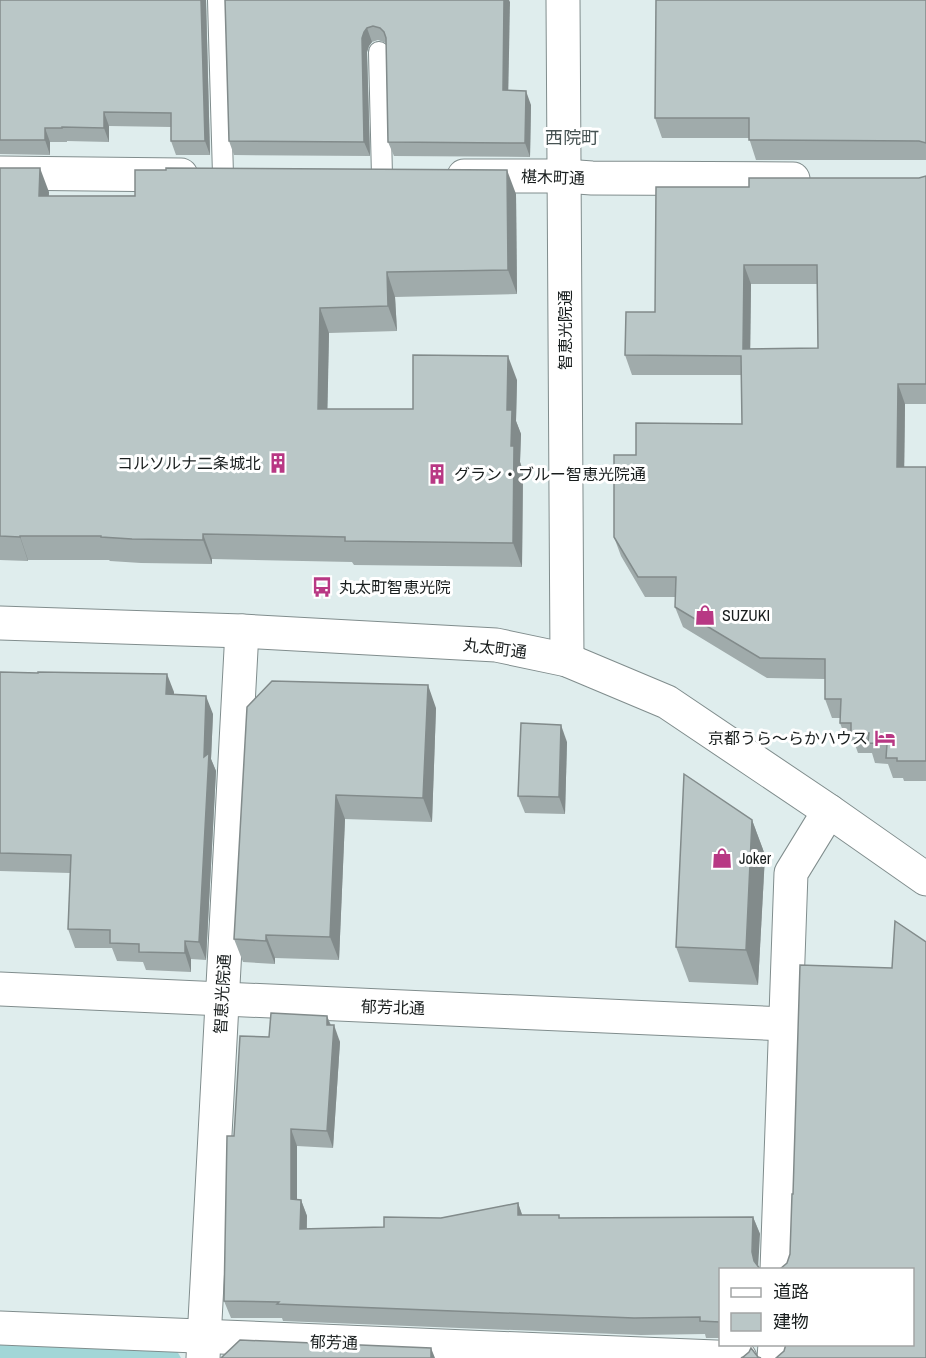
<svg xmlns="http://www.w3.org/2000/svg" width="926" height="1358" font-family="'Archivo Narrow','Noto Sans JP',sans-serif">
  <style>
    .green { fill: #a2d6d7 }
    .lines { fill: none; stroke-linecap: round; stroke-linejoin: round }
    .lane-casing { stroke: #808d8d; stroke-width: 22 }
    .street-casing { stroke: #808d8d; stroke-width: 35 }
    .secondary-casing { stroke: #808d8d; stroke-width: 35 }
    .primary-casing { stroke: #808d8d; stroke-width: 35 }
    .lane { stroke: #fff; stroke-width: 20 }
    .street { stroke: #fff; stroke-width: 33 }
    .secondary { stroke: #fff; stroke-width: 33 }
    .primary { stroke: #fff; stroke-width: 33 }
    .wall { fill: #a0abab; fill-rule: evenodd }
    .shaded-wall { fill: #828b8b }
    .building { fill: #bac7c7; stroke: #828b8b; stroke-width: 1.5; fill-rule: evenodd }
    .labels { text-anchor: middle; dominant-baseline: central; stroke-width: 6; stroke-linejoin: round; paint-order: stroke }
    .street-label { font-size: 16px; fill: #191e1e; stroke: #fff }
    .poi-label { font-size: 16px; fill: #191e1e; stroke: #fff; text-anchor: start }
    .neighbourhood-label { font-size: 18px; fill: #475353; stroke: #fff }
  </style>
  <rect width="100%" height="100%" fill="#dfeded"/>
  <!-- green -->
  <path class="green" d="M0 1345 177 1351 181 1358H0Z"/>
  <g class="lines">
    <!-- lane casing -->
    <g class="lane-casing">
      <g id="lane">
        <path d="M218 0 223 175"/>
        <path d="M379 52 382 176"/>
      </g>
    </g>
    <!-- street casing -->
    <g class="street-casing">
      <g id="street">
        <path d="M0 173 181 175"/>
        <path d="M464 176H564L592 178 793 179"/>
        <path d="M0 989 786 1024"/>
        <path d="M777 1270 791 873 829 811"/>
        <path d="M0 1328 740 1358"/>
        <path d="M203 1358 242 631"/>
        <path d="M774 1358 775 1344"/>
      </g>
    </g>
    <!-- secondary casing -->
    <g class="secondary-casing">
      <path id="secondary" d="M563 0 567 660"/>
    </g>
    <!-- primary casing -->
    <g class="primary-casing">
      <path id="primary" d="M0 623 242 631 496 645 567 660 667 702 829 811 926 879"/>
    </g>
    <!-- lane -->
    <use href="#lane" class="lane"/>
    <!-- street -->
    <use href="#street" class="street"/>
    <!-- secondary -->
    <use href="#secondary" class="secondary"/>
    <!-- primary -->
    <use href="#primary" class="primary"/>
  </g>
  <!-- wall -->
  <g class="wall">
    <path d="M0 0H206L210 155H176L171 141V127L109 126V142L67 141V142H50V155L0 154Z"/>
    <path d="M225 0H509L508 90 531 105 530 157 394 156 388 142 386 43 378 40 372 42 369 46 367 52 370 156 234 155 229 141Z"/>
    <path d="M926 0V160H756L749 138H662L655 118Z"/>
    <path d="M0 168 49 192 48 196 516 194 517 294 395 297 397 331 329 333 327 409H413L517 380 516 421 521 434 520 462 523 471 522 567 354 565 352 562 212 559V564L141 563 110 561 109 560H28V561L0 560Z"/>
    <path d="M926 176V404H905L904 467H926V781H904L903 778H893L888 764 875 763 872 753H858L854 742H847L840 723V718H832L825 699V679L767 678 683 627 675 607 676 597H645L621 556 614 537 636 455 742 424 741 375H632L625 355 655 312 749 187 919 178ZM751 284H817L818 348 750 349Z"/>
    <path d="M0 672 174 692V694L213 714 211 759 216 771 206 960 191 959V972L146 970 143 962 117 961 112 948H75L68 929 70 873 0 871Z"/>
    <path d="M272 681 436 708 432 822 345 819 339 960 275 958V964L243 962 234 939Z"/>
    <path d="M567 742 565 814 525 813 518 796Z"/>
    <path d="M752 820 765 855 758 985 689 982 676 947Z"/>
    <path d="M327 1016 331 1025 340 1042 333 1148 297 1146V1199L301 1200 307 1216V1229L384 1227 441 1218 518 1203 522 1215 561 1218 753 1217 760 1234 720 1269V1338H706L705 1334 641 1335 283 1321 282 1318H231L224 1301 234 1136 269 1037Z"/>
  </g>
  <!-- shaded-wall -->
  <g class="shaded-wall">
    <path d="M201 0H206L210 155 205 141Z"/>
    <path d="M504 0H509L510 2 508 104 503 90Z"/>
    <path d="M367 28 372 42 369 46 367 52 370 156 364 142 362 38 364 32Z"/>
    <path d="M526 91 531 105 530 157 525 143Z"/>
    <path d="M104 112 109 126V142L104 128Z"/>
    <path d="M45 128 50 142V155L45 140Z"/>
    <path d="M40 168 49 192 48 220 39 196Z"/>
    <path d="M507 170 516 194 517 294 508 270Z"/>
    <path d="M744 265 751 284 750 369 743 349Z"/>
    <path d="M387 272 395 297 397 331 388 306Z"/>
    <path d="M320 308 329 333 327 433 318 409Z"/>
    <path d="M508 356 517 380 516 421 521 434 520 462 523 471 522 567 513 543 507 410Z"/>
    <path d="M898 384 905 404 904 486 897 467Z"/>
    <path d="M203 534 212 559V564L203 540Z"/>
    <path d="M20 536 28 560V561L20 537Z"/>
    <path d="M167 674 174 692 173 712 166 694Z"/>
    <path d="M428 685 436 708 432 822 423 798Z"/>
    <path d="M206 696 213 714 211 759 216 771 206 960 199 942Z"/>
    <path d="M561 725 567 742 565 814 559 797Z"/>
    <path d="M336 795 345 819 339 960 330 937Z"/>
    <path d="M752 820 765 855 758 985 746 950Z"/>
    <path d="M266 935 275 958V964L266 941Z"/>
    <path d="M185 941 191 959V972L185 953Z"/>
    <path d="M327 1016 333 1033 327 1025Z"/>
    <path d="M334 1025 340 1042 333 1148 327 1131Z"/>
    <path d="M291 1129 297 1146V1216L291 1199Z"/>
    <path d="M301 1200 307 1216 306 1246 300 1229Z"/>
    <path d="M518 1203 524 1220 518 1215Z"/>
    <path d="M753 1217 760 1234 758 1269 754 1261 752 1252Z"/>
    <path d="M431 1348 435 1358H431Z"/>
  </g>
  <!-- building -->
  <g class="building">
    <path d="M0 0H201L205 141H171V113L104 112V128L62 127V128H45V140H0Z"/>
    <path d="M225 0H504L503 90 526 91 525 143 388 142 386 38 384 32 380 28 373 26 367 28 364 32 362 38 364 142 229 141Z"/>
    <path d="M656 0H926V143L919 141 749 140V118H655Z"/>
    <path d="M0 168H40L39 196H135V170H166V168L507 170 508 270 387 272 388 306 320 308 318 409H413V355L508 356 507 410H512L511 446H514L513 543 345 541V537L203 534V540L132 539 101 537V536H20V537L0 536Z"/>
    <path d="M926 176V384H898L897 467H926V761H897V758H886L887 744 868 743 869 733H851V723H840L841 699H825V659L760 658 675 607 676 577H638L614 537V455H636V423L742 424 741 356 625 355 626 312H655L656 187H749V178H919ZM744 265H817L818 348 743 349Z"/>
    <path d="M0 672 38 673V672L167 674 166 694 206 696 204 757 209 753 199 942 185 941V953L139 952V944L110 943V930L68 929 71 855 0 853Z"/>
    <path d="M272 681 428 685 423 798 336 795 330 937 266 935V941L234 939 247 707Z"/>
    <path d="M521 723 561 725 559 797 518 796Z"/>
    <path d="M684 774 752 820 746 950 676 947Z"/>
    <path d="M895 921 926 942V1358H776L784 1351 786 1344H912V1269H780L787 1263 790 1254 792 1194H793L800 965 892 968Z"/>
    <path d="M271 1013 327 1016V1025H334L327 1131 291 1129V1199L301 1200 300 1229 384 1227V1217L441 1218 518 1203V1215H559V1218L753 1217 752 1252 754 1261 760 1269H763H720V1322L700 1321V1317L634 1318 277 1304 279 1302 224 1301 227 1136H234L240 1036 269 1037Z"/>
    <path d="M240 1340 431 1348V1358H221Z"/>
    <path d="M751 1348 758 1357 761 1358H741L743 1357 749 1352Z"/>
  </g>
  <!-- icons -->
  <defs>
    <g id="building-bare" transform="scale(1.62)"><path d="M-4-6H4V6H1V3H-1V6H-4ZM-2.5-4.3h1.7v1.8h-1.7ZM.8-4.3h1.7v1.8H.8ZM-2.5-1h1.7V.8h-1.7ZM.8-1h1.7V.8H.8Z" fill="#b83884" stroke="#fff" stroke-width="2.5" paint-order="stroke"/></g>
    <g id="bus-bare" transform="scale(1.62)"><path d="M-5-6H5V4H4V6H2V4H-2V6H-4V4H-5ZM-3.5-4V0h7V-4ZM-3.5 1.2v1.5H-2V1.2ZM2 1.2v1.5H3.5V1.2Z" fill="#b83884" stroke="#fff" stroke-width="2.5" paint-order="stroke"/></g>
    <g id="shop-bare" transform="scale(1.62)"><path d="M-5-2.5h2.3a2.7 3.5 0 0 1 5.4 0H5L5.5 6h-11ZM-1.5-2.5h3a1.5 2.3 0 0 0-3 0Z" fill="#b83884" stroke="#fff" stroke-width="2.5" paint-order="stroke"/></g>
    <g id="hotel-bare" transform="scale(1.62)"><path d="M-6-4.5h1.5V1H6V5H4.5V3h-9V5H-6ZM-4 0a1.8 1.8 0 1 1 3.6 0ZM.5 0V-2.5h3Q6-2.5 6 0Z" fill="#b83884" stroke="#fff" stroke-width="2.5" paint-order="stroke"/></g>
  </defs>
  <g fill-rule="evenodd">
    <use href="#building-bare" x="278" y="463"/>
    <use href="#building-bare" x="437" y="474"/>
    <use href="#bus-bare" x="322" y="587"/>
    <use href="#shop-bare" x="705" y="615"/>
    <use href="#hotel-bare" x="885" y="738"/>
    <use href="#shop-bare" x="722" y="858"/>
  </g>
  <g class="labels">
    <!-- street labels -->
    <g class="street-label">
      <text transform="translate(553 177) rotate(2)">椹木町通</text>
      <text transform="translate(565 330) rotate(-90)">智恵光院通</text>
      <text transform="translate(495 648) rotate(7)">丸太町通</text>
      <text transform="translate(222 994) rotate(-87)">智恵光院通</text>
      <text transform="translate(393 1007) rotate(2)">郁芳北通</text>
      <text transform="translate(334 1342) rotate(2)">郁芳通</text>
    </g>
    <!-- poi labels -->
    <g class="poi-label">
      <text x="261" y="463" text-anchor="end">コルソルナ二条城北</text>
      <text x="454" y="474">グラン・ブルー智恵光院通</text>
      <text x="339" y="587">丸太町智恵光院</text>
      <text x="722" y="615">SUZUKI</text>
      <text x="868" y="738" text-anchor="end">京都うら〜らかハウス</text>
      <text x="739" y="858">Joker</text>
    </g>
    <!-- neighbourhood labels -->
    <g class="neighbourhood-label">
      <text x="572" y="137">西院町</text>
    </g>
  </g>
  <!-- legend -->
  <rect x="719" y="1268" width="195" height="78" fill="#ffffff" stroke="#a3a5a5" stroke-width="1.5"/>
  <rect x="731" y="1288" width="30" height="9" fill="#ffffff" stroke="#a3a5a5" stroke-width="1.5"/>
  <text x="773" y="1298" font-size="18" fill="#191e1e">道路</text>
  <rect x="731" y="1313" width="30" height="18" fill="#bac7c7" stroke="#a3a5a5" stroke-width="1.5"/>
  <text x="773" y="1328" font-size="18" fill="#191e1e">建物</text>
</svg>
